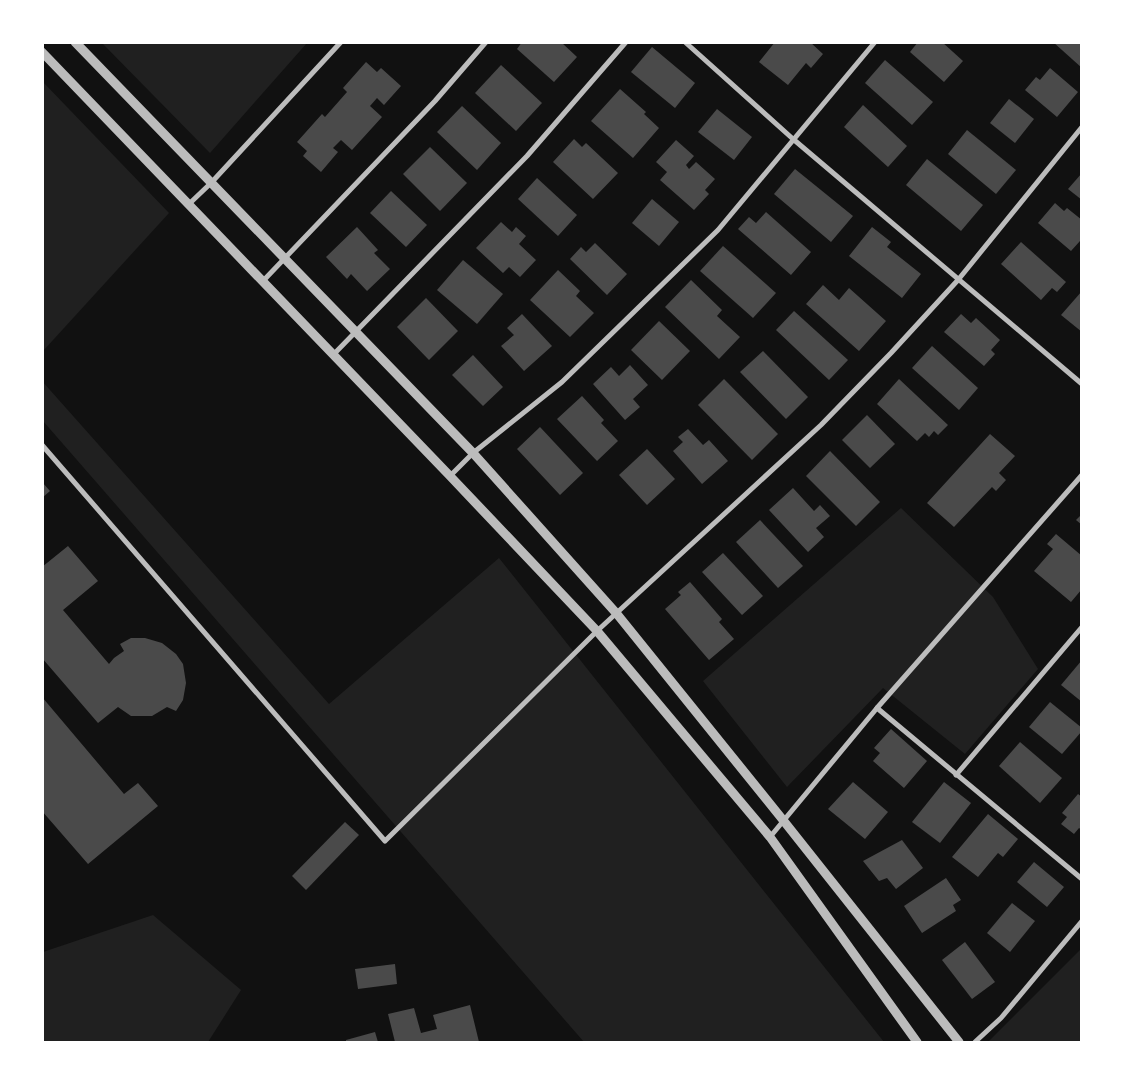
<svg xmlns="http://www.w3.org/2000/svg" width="1124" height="1085" font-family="Arial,sans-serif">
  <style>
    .green { fill: #202020 }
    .building { fill: #4a4a4a }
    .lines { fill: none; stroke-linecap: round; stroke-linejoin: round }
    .minor { stroke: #bcbcbc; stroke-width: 5 }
    .tertiary { stroke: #bcbcbc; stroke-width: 9 }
  </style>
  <rect width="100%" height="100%" fill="#111"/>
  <!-- green -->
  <g class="green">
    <path d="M102 43H307L210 153Z"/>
    <path d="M42 81 169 213 43 351H42Z"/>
    <path d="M42 381 329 704 499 558 884 1042H584L43 421Z"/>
    <path d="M901 508 993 597 1038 669 965 754 883 688 787 787 703 681Z"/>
    <path d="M153 915 241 990 208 1042H43V952Z"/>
    <path d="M1081 949V1042H988Z"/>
  </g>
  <!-- building -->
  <g class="building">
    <path d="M522 42H561L577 57 554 82 517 49Z"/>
    <path d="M775 42H810L823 54 811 68 806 63 788 85 759 62Z"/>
    <path d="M918 42H942L963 61 944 82 910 52Z"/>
    <path d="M1053 42H1082V68Z"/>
    <path d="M652 47 695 83 675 108 631 72Z"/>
    <path d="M885 60 933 102 912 125 865 83Z"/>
    <path d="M366 62 377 72 381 68 401 86 384 105 377 98 370 106 382 117 352 150 341 140 333 148 338 152 321 172 303 156 307 151 297 142 322 114 325 117 347 92 343 88Z"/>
    <path d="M501 65 542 103 516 131 475 93Z"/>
    <path d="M1050 68 1078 92 1057 117 1025 90 1036 77 1040 80Z"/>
    <path d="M620 89 646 112 644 114 659 128 633 158 591 121Z"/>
    <path d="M1009 99 1034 119 1015 143 990 123Z"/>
    <path d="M863 105 907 146 888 167 844 127Z"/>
    <path d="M462 106 501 143 477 170 437 132Z"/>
    <path d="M717 109 752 137 734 160 698 132Z"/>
    <path d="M967 130 1016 170 996 194 948 154Z"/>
    <path d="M574 139 582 147 586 143 618 173 593 199 553 162Z"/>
    <path d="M676 140 694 156 686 165 689 169 696 162 715 179 705 190 709 194 694 210 660 180 667 172 656 162Z"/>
    <path d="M430 147 467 183 440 211 403 174Z"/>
    <path d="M927 159 983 205 961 231 906 185Z"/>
    <path d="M795 169 853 216 831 242 774 194Z"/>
    <path d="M1082 173V200L1068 189Z"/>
    <path d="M537 178 577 215 558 236 518 199Z"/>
    <path d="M391 191 427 225 406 247 370 213Z"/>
    <path d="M652 199 679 222 659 246 632 223Z"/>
    <path d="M1055 203 1064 211 1067 208 1082 220V242L1080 241 1071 251 1038 223Z"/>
    <path d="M766 212 811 252 791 275 738 229 749 217 756 223Z"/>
    <path d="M501 222 512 232 516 227 526 236 519 244 536 260 520 277 509 267 503 273 476 248Z"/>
    <path d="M357 227 378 250 374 253 390 269 367 291 351 274 347 279 326 257Z"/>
    <path d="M872 227 891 242 887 247 921 274 902 298 849 256Z"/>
    <path d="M1021 242 1066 282 1057 292 1052 288 1041 300 1001 264Z"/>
    <path d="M595 243 627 274 607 295 570 259 581 247 586 252Z"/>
    <path d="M723 246 776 293 753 318 700 271Z"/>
    <path d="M463 260 503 294 477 324 437 290Z"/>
    <path d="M558 270 580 291 576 296 594 313 570 337 530 300Z"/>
    <path d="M691 280 722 310 717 316 740 337 719 359 665 307Z"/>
    <path d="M823 285 839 300 849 288 886 321 859 351 806 304Z"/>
    <path d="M1082 291V332L1061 315Z"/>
    <path d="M426 298 458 331 429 360 397 327Z"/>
    <path d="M794 311 848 360 829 380 776 330Z"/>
    <path d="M522 314 552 346 524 371 501 346 514 335 507 328Z"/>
    <path d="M961 314 971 323 976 318 1000 340 991 350 995 354 984 366 944 332Z"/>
    <path d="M659 321 690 351 662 380 631 350Z"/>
    <path d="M932 346 978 388 959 410 912 368Z"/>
    <path d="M763 351 808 397 786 419 740 372Z"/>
    <path d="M473 355 503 387 483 406 452 375Z"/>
    <path d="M630 365 648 385 633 399 640 407 625 420 593 384 611 367 619 376Z"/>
    <path d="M724 379 778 434 752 460 698 405Z"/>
    <path d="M899 379 948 425 938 435 934 431 929 437 925 433 917 441 877 404Z"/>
    <path d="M582 396 604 420 601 423 618 441 597 461 557 419Z"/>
    <path d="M867 415 895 444 870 468 842 440Z"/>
    <path d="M540 427 583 473 560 495 517 449Z"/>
    <path d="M688 429 703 445 709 440 728 461 702 484 673 451 683 442 678 437Z"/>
    <path d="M990 434 1015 456 999 473 1006 480 996 491 992 487 954 527 927 503Z"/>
    <path d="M647 449 675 479 647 505 619 475Z"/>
    <path d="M830 451 880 502 856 526 806 476Z"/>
    <path d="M42 482 50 491 42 498Z"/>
    <path d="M793 488 814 511 820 505 830 516 816 528 824 537 808 552 769 510Z"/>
    <path d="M1082 514V525L1076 520Z"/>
    <path d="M760 520 803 566 778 588 736 542Z"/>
    <path d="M1056 534 1082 556V589L1071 602 1034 571 1053 549 1047 544Z"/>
    <path d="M68 546 98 581 63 610 109 664 114 658 124 651 120 644 131 638H145L162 643 176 654 183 664 186 683 183 700 176 711 167 707 152 716H131L118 707 98 723 42 658V567Z"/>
    <path d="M723 553 763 596 742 615 702 572Z"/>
    <path d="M690 582 722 619 719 622 734 639 709 660 665 609 681 595 678 592Z"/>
    <path d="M1082 660V702L1061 685Z"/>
    <path d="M42 697 124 794 138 783 158 806 88 864 42 811Z"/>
    <path d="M1050 702 1082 728V731L1062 754 1029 727Z"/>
    <path d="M891 729 927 761 904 788 873 761 880 753 874 748Z"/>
    <path d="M1020 742 1062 778 1040 803 999 766Z"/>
    <path d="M853 782 888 812 865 839 828 809Z"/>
    <path d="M944 782 971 803 940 843 912 822Z"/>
    <path d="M1078 794 1082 797V830L1079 828 1074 834 1061 824 1067 817 1062 813Z"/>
    <path d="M988 814 1018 839 1003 857 998 853 978 877 952 857Z"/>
    <path d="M345 822 359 835 306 890 292 876Z"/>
    <path d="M902 840 923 868 896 889 887 878 879 881 863 861Z"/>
    <path d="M1034 862 1064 887 1047 907 1017 882Z"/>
    <path d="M946 878 961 900 953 905 956 911 922 933 904 906Z"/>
    <path d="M1012 903 1035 921 1010 952 987 933Z"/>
    <path d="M965 942 995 982 972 999 942 960Z"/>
    <path d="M395 964 397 984 358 989 355 969Z"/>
    <path d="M470 1005 479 1042H395L388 1014 414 1008 421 1033 437 1029 433 1015Z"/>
    <path d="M375 1032 378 1042H346V1040Z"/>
  </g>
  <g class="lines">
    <!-- minor -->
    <g class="minor">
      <path d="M685 42 793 139 1082 384"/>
      <path d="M189 204 211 183 341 42"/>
      <path d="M263 281 435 101 486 42"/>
      <path d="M333 355 527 156 626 42"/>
      <path d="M42 445 385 841 597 631 821 425 891 353 958 280 1082 127"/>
      <path d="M450 476 473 453 562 382 718 230 875 42"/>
      <path d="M877 708 1082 879"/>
      <path d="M956 775 1082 627"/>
      <path d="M770 837 877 708 1082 475"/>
      <path d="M975 1042 1001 1018 1082 921"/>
    </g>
    <!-- tertiary -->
    <g class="tertiary">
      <path d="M75 42 473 453 617 614 783 820 959 1042"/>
      <path d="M42 52 450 476 597 631 770 837 917 1042"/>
    </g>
  </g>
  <!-- border -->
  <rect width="1124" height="1085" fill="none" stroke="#ffffff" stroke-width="88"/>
</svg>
